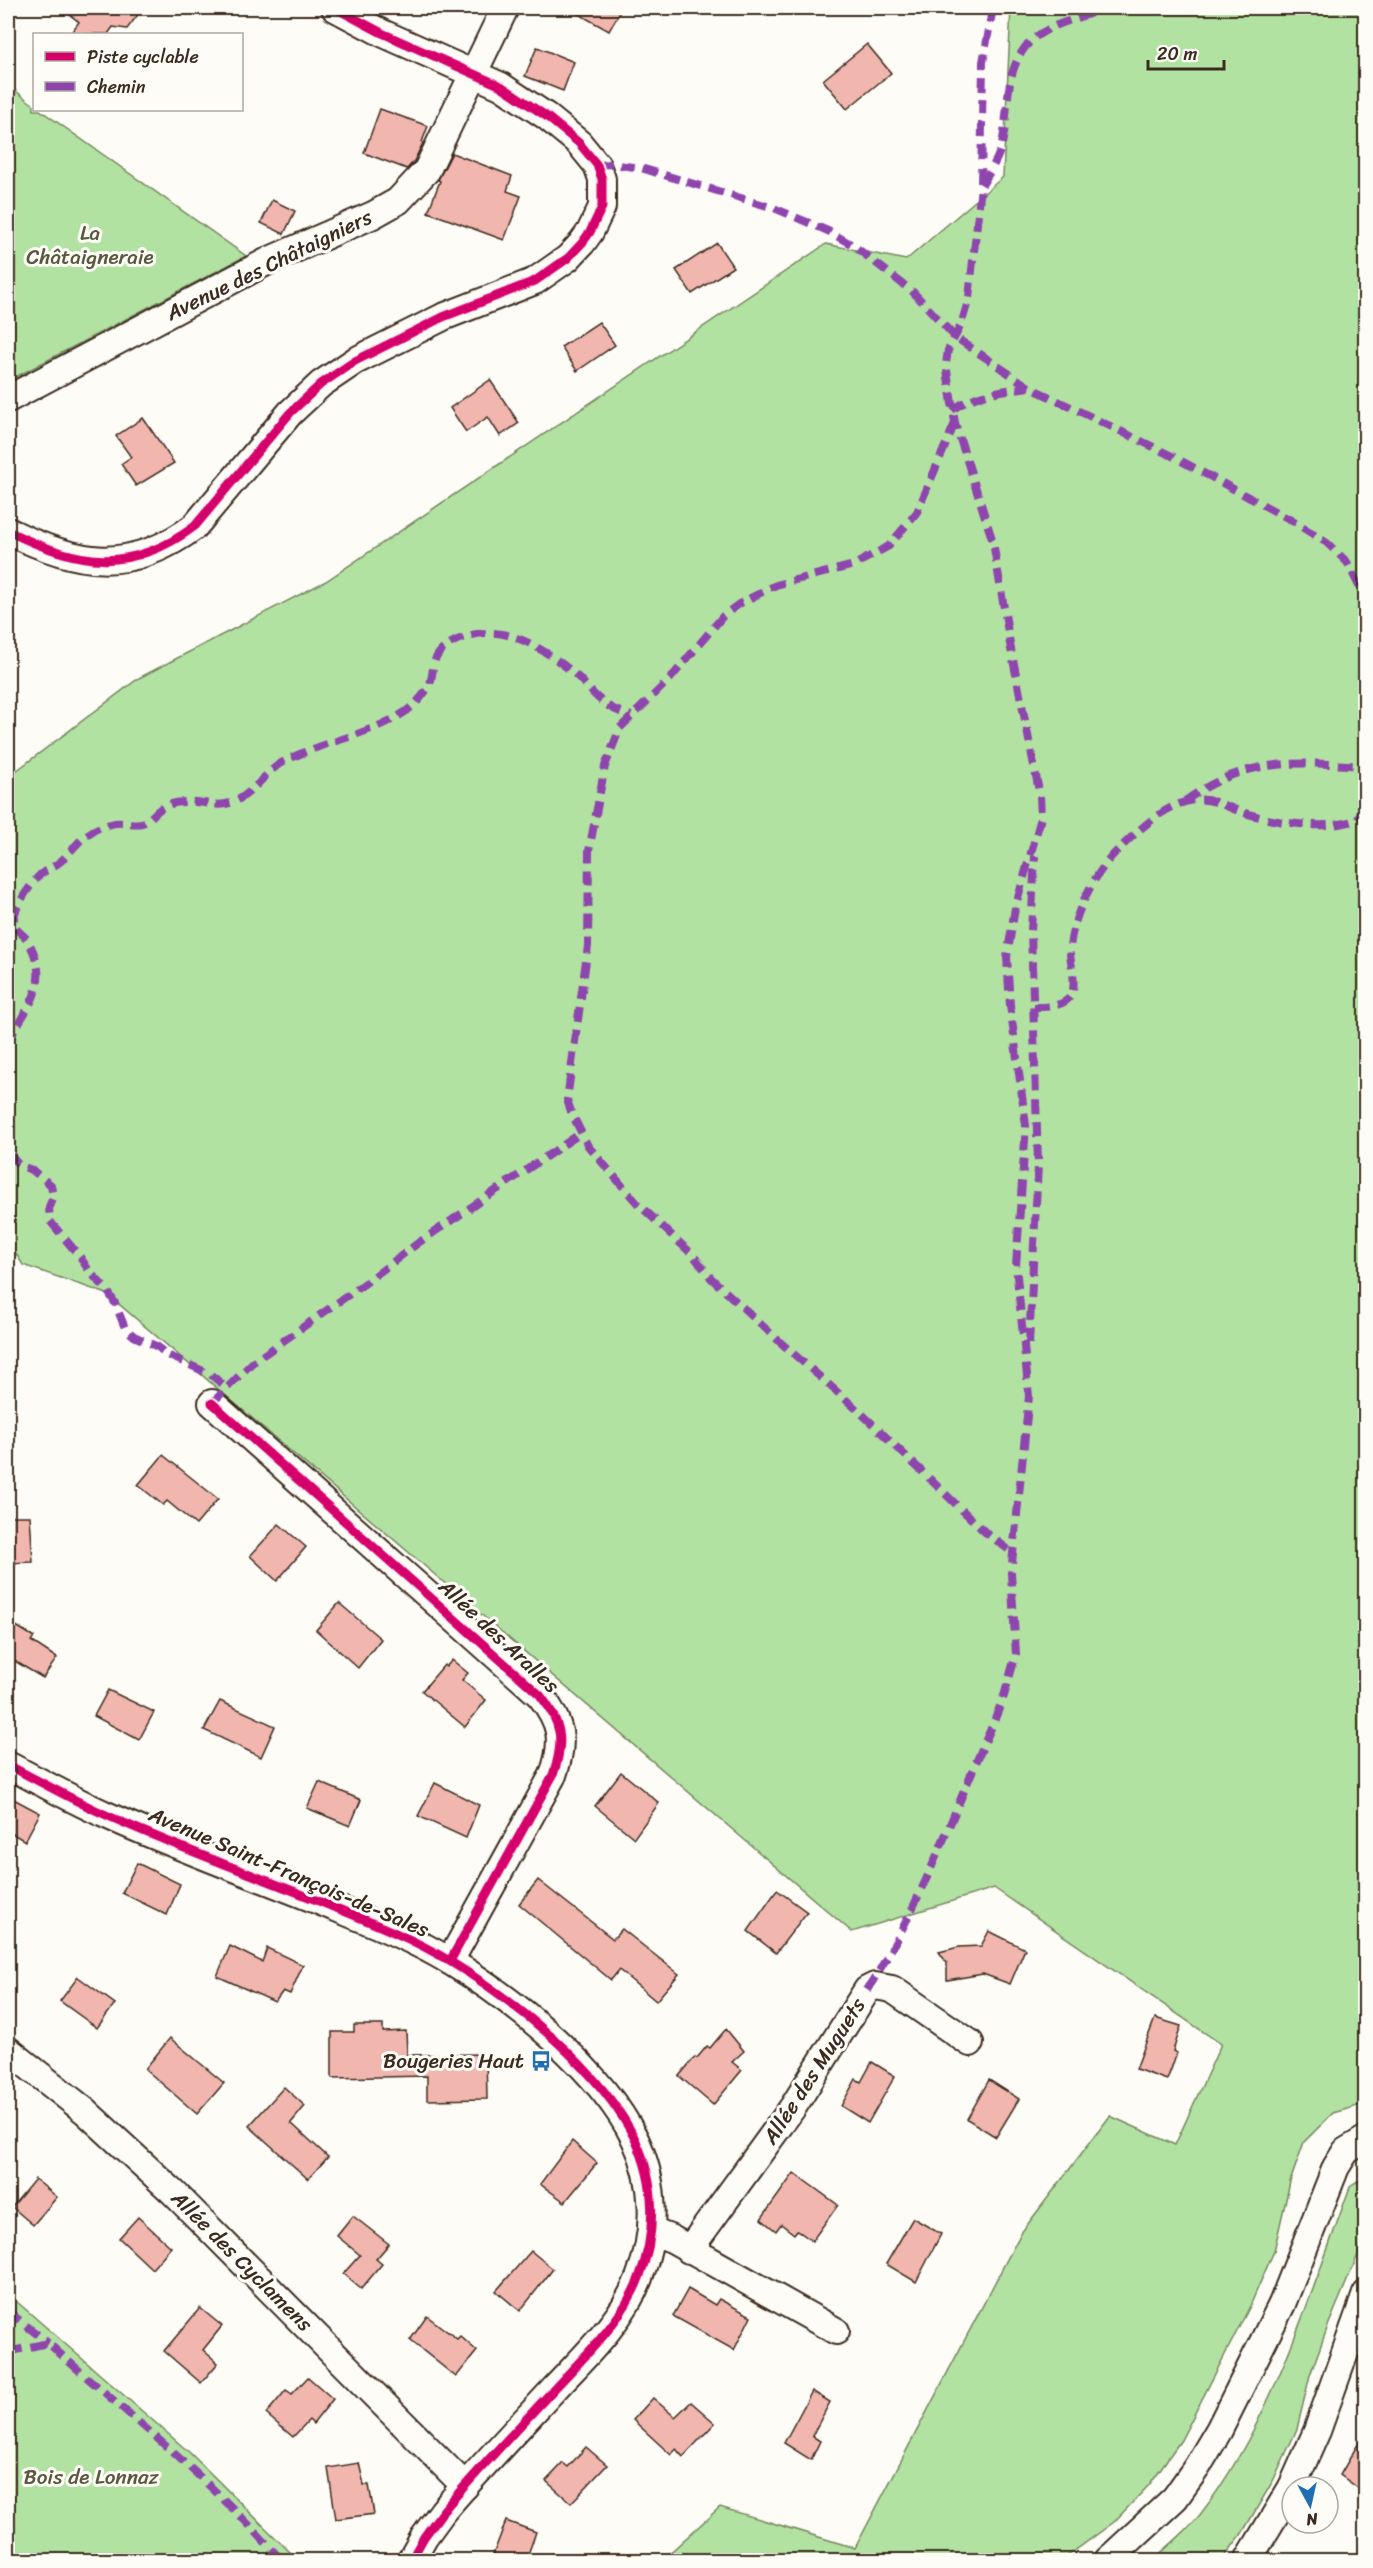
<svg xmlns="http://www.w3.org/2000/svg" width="1373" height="2568" font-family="Sriracha,sans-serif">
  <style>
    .green { fill: #b2e2a2; stroke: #768660; stroke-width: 1.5 }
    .building { fill: #f1b6ae; stroke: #3b2a1e; stroke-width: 1.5 }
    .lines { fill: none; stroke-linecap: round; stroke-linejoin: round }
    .minor-casing { stroke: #3b2a1e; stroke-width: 30 }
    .minor { stroke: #fdfcf7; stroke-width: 26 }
    .quiet { stroke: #8e44ad; stroke-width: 8; stroke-dasharray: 15 8; stroke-linecap: butt }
    .cycleway-casing { stroke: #fdfcf7; stroke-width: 13 }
    .cycleway { stroke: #d6006c; stroke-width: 9 }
    .labels { text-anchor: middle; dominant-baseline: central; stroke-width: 6; stroke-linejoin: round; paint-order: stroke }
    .park-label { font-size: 21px; fill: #59583f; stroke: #fdfcf7 }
    .street-label { font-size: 21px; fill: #3b2a1e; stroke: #fdfcf7 }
    .poi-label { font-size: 21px; fill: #3b2a1e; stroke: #fdfcf7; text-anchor: end }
  </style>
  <rect width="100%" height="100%" fill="#fdfcf7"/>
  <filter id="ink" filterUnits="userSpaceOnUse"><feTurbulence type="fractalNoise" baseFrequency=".0167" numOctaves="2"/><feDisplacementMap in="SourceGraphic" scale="12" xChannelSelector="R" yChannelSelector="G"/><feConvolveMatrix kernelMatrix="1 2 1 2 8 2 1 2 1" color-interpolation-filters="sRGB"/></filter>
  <g filter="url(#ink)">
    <!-- green -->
    <g class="green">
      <path d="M1011 8H1365V2104L1333 2113 1304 2142 1290 2182 1274 2251 1250 2306 1181 2440 1149 2485 1114 2522 1062 2560H662L720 2507 855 2548 1021 2233 1110 2116 1175 2145 1221 2044 994 1888 852 1932 107 1294 23 1265 8 1241V777L139 678 326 581 826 244 906 260 1003 177Z"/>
      <path d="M8 85 34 105V110H40L246 256 8 381Z"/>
      <path d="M1362 2179H1365V2238L1328 2326 1310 2375 1297 2429 1273 2481 1241 2535 1222 2560H1153C1168 2546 1186 2532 1199 2516 1271 2425 1310 2295 1350 2187Z"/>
      <path d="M8 2294 190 2453 298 2560H8Z"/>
    </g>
    <!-- building -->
    <g class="building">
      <path d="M61 8H143L127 29 113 27 108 34H70L79 22Z"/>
      <path d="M568 8H622L609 31Z"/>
      <path d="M867 44 891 73 847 109 823 80Z"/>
      <path d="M537 47 574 62 563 91 525 76Z"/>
      <path d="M380 109 428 126 422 142 423 143 414 161 407 169 364 153Z"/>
      <path d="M452 153 512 176 507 191 521 196 504 240 428 212 440 181 438 180Z"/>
      <path d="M272 200 295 211 284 234 261 223Z"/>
      <path d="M717 243 733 267 692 294 676 270Z"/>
      <path d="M599 322 615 345 577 371 561 347Z"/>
      <path d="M490 380 519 423 500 436 488 417 466 432 450 408Z"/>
      <path d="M143 418 174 463 136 486 121 464 131 457 116 436Z"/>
      <path d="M163 1455 218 1499 196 1525 167 1501 163 1505 138 1485Z"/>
      <path d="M8 1516H30L33 1562 8 1563Z"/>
      <path d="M279 1524 306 1547 277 1581 250 1556Z"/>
      <path d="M339 1603 381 1639 358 1668 316 1630Z"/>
      <path d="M8 1621 34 1637 31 1641 57 1658 43 1678 8 1657Z"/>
      <path d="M452 1660 468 1673 462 1680 486 1700 465 1727 422 1691 444 1665 446 1667Z"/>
      <path d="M108 1690 154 1712 139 1740 94 1716Z"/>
      <path d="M220 1701 275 1726 261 1757 204 1730Z"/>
      <path d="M621 1772 659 1803 634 1838 595 1806Z"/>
      <path d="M319 1782 361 1800 350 1826 307 1808Z"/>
      <path d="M435 1783 479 1805 466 1838 418 1816Z"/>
      <path d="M8 1796 40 1813 25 1841 8 1831Z"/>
      <path d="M137 1863 180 1884 167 1915 122 1893Z"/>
      <path d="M538 1880 613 1939 622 1929 679 1974 656 2001 619 1970 611 1980 519 1904Z"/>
      <path d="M777 1890 807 1912 776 1953 748 1931Z"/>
      <path d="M989 1931 1025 1949 1010 1984 983 1974 947 1980V1963L939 1952 959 1947 981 1946Z"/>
      <path d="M230 1946 262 1962 267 1948 303 1965 290 1994 283 1991 275 2002 217 1976Z"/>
      <path d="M78 1977 115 2004 97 2028 60 2001Z"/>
      <path d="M1155 2018 1181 2026 1173 2051 1177 2053 1167 2080 1136 2069Z"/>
      <path d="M354 2025H383V2032L406 2031 407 2055 486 2054 487 2099 427 2100V2076L332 2078V2032H354Z"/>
      <path d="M726 2029 744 2051 732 2062 742 2070 713 2105 679 2076 695 2057 697 2058 707 2046 710 2048Z"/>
      <path d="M170 2038 224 2083 197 2114 145 2069Z"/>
      <path d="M872 2062 895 2076 868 2123 841 2106 856 2079 861 2082Z"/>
      <path d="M989 2080 1019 2099 996 2137 967 2119Z"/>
      <path d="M284 2087 305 2106 291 2123 328 2157 308 2179 249 2126Z"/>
      <path d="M572 2141 597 2163 565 2202 540 2184Z"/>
      <path d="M794 2173 838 2205 812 2241 797 2230 794 2234 781 2224 776 2231 761 2219Z"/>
      <path d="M35 2179 57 2197 33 2225 12 2207Z"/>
      <path d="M353 2216 389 2244 376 2259 382 2264 361 2289 343 2274 360 2255 337 2236Z"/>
      <path d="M138 2217 171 2247 152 2269 119 2238Z"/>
      <path d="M913 2218 941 2234 916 2282 886 2264Z"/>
      <path d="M531 2251 553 2269 520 2311 496 2291Z"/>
      <path d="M688 2289 715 2305 719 2299 751 2316 734 2350 673 2316Z"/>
      <path d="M200 2308 222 2326 203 2350 218 2363 201 2383 164 2351Z"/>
      <path d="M427 2316 457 2339 460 2336 477 2351 456 2377 410 2340Z"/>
      <path d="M308 2377 333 2399 313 2424 309 2420 293 2437 266 2414 286 2390 292 2394Z"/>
      <path d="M812 2391 830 2402 812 2436 820 2441 811 2460 784 2443Z"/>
      <path d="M653 2398 675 2417 691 2402 715 2423 683 2457 676 2449 671 2455 633 2420Z"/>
      <path d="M1365 2432V2493L1340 2475Z"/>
      <path d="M586 2447 607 2465 571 2503 546 2481 563 2463 568 2467Z"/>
      <path d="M359 2463 364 2485H369L374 2514 336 2519 328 2468Z"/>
      <path d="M506 2521 536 2532 526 2560H491Z"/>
    </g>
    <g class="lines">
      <!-- minor casing -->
      <g class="minor-casing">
        <g id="minor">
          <path d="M8 399 270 260 373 215 398 201 427 170 505 8"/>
          <path d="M8 531C76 565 130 575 195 526L290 413 321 384 355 361 443 317 535 281 568 258 582 243 590 232 602 207V179L597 165 579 143 546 116 501 86 382 33 335 8"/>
          <path d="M212 1403 540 1695C562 1723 565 1741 553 1775L450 1961"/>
          <path d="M8 1765C39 1781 71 1799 104 1814 176 1847 252 1874 326 1904 368 1921 412 1938 451 1962 515 2001 601 2070 635 2139 656 2183 657 2233 639 2278 623 2320 586 2355 556 2387 518 2428 479 2469 443 2511L424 2537 411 2560"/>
          <path d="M8 2050 85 2111 174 2193 465 2486"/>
          <path d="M651 2231 672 2239 836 2331"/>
          <path d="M689 2250 793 2107 867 1990 875 1986 892 1989 970 2043"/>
          <path d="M1292 2487 1317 2431 1366 2294"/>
          <path d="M1108 2560 1175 2498 1197 2467 1219 2430 1282 2304 1336 2167 1346 2151 1366 2139"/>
          <path d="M1248 2560 1292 2487"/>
        </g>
      </g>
      <!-- minor -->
      <use href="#minor" class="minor"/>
      <!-- quiet -->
      <g class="quiet">
        <path d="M597 165 612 164 641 168 774 208 828 231 854 246 913 292 955 337 1029 387 1172 456 1291 520 1327 543 1347 562 1366 600"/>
        <path d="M982 185C989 173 997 161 1001 148 1011 110 1001 62 1037 36 1056 22 1084 17 1105 8"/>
        <path d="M952 410C976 393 1000 391 1029 387"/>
        <path d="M955 423 917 512 889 546 854 565 776 585 739 604 723 616 670 679 620 728 605 766 589 851 588 946 567 1100 572 1114 588 1146 638 1204 693 1255 711 1278 780 1342 860 1412 985 1532 1013 1553"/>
        <path d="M1185 801C1245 757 1296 762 1366 766"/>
        <path d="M1034 1007C1046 1007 1065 1007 1071 995 1077 983 1071 966 1070 954 1069 921 1095 871 1119 849 1139 830 1165 804 1194 800 1212 797 1226 807 1242 812 1272 822 1328 832 1358 819L1366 799"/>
        <path d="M8 1044C16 1022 36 1004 38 979 40 967 33 947 25 937 20 932 15 930 14 923 12 910 28 889 36 879 43 870 53 868 61 861 79 844 84 830 111 824 121 821 133 825 142 823 151 820 153 814 160 809 167 804 177 802 186 802 201 800 215 808 230 803 253 796 263 773 283 762 317 744 355 738 389 721 405 714 420 702 429 686 433 677 432 668 435 660 442 643 467 634 485 633 517 630 554 656 577 676 588 687 596 699 610 707 616 711 624 713 631 716"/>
        <path d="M8 1153 19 1165 32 1170 51 1185 53 1197 49 1207 50 1221 81 1258 89 1271 107 1290 115 1303 125 1328 134 1336 158 1347 167 1355 210 1374 226 1387"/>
        <path d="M1029 1344 1038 1164 1031 931 1035 856"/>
        <path d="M212 1403 252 1363 364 1284 418 1243 581 1133"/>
        <path d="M867 1990C921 1907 952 1814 993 1724L1004 1696 1016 1654 1011 1573 1029 1396 1016 1266 1026 1126 1010 1005 1007 957 1015 908 1041 818 1040 796 1010 644 993 542 955 423 946 364 948 350 961 325 969 298 981 186 983 62 993 8"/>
        <path d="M8 2311 48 2343"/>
        <path d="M8 2352 48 2343C127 2414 212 2480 281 2560"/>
      </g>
      <!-- cycleway casing -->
      <g class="cycleway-casing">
        <g id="cycleway">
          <path d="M8 531C76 565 130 575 195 526L290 413 321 384 355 361 443 317 535 281 568 258 582 243 590 232 602 207V179L597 165 579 143 546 116 501 86 382 33 335 8"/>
          <path d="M212 1403 540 1695C562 1723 565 1741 553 1775L450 1961"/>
          <path d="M8 1765C39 1781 71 1799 104 1814 176 1847 252 1874 326 1904 368 1921 412 1938 451 1962 515 2001 601 2070 635 2139 656 2183 657 2233 639 2278 623 2320 586 2355 556 2387 518 2428 479 2469 443 2511L424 2537 411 2560"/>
        </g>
      </g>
      <!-- cycleway -->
      <use href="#cycleway" class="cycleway"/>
    </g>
  </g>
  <!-- icons -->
  <defs>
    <g id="bus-bare" transform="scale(1.62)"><path d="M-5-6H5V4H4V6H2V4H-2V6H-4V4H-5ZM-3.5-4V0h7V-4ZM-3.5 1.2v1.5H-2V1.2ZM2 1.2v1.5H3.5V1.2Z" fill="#1f6fb2" stroke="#fdfcf7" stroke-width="2.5" paint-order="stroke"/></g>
  </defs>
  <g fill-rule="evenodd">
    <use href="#bus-bare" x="541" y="2061"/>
  </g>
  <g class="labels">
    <!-- park labels -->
    <g class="park-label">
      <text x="90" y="233">La<tspan x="90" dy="24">Châtaigneraie</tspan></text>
      <text x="91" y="2477">Bois de Lonnaz</text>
    </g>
    <!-- street labels -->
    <g class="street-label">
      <text transform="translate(269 265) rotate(-26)">Avenue des Châtaigniers</text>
      <text transform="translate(499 1636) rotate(43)">Allée des Aralles</text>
      <text transform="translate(289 1872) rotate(23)">Avenue Saint-François-de-Sales</text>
      <text transform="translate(814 2071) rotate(-57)">Allée des Muguets</text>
      <text transform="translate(242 2261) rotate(45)">Allée des Cyclamens</text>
    </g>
    <!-- poi labels -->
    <g class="poi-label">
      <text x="524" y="2061">Bougeries Haut</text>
    </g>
  </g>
  <!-- margin -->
  <rect width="1373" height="2568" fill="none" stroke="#fdfcf7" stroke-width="30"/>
  <rect x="15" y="15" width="1343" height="2538" fill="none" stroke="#3b2a1e" stroke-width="2" filter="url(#ink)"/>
  <!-- legend -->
  <rect x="33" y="33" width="210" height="78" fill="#fdfcf7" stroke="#afa8a0" stroke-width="1.5"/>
  <rect x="45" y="52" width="30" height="9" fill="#d6006c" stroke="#afa8a0" stroke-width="1.5"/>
  <text x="87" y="63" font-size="18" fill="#3b2a1e">Piste cyclable</text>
  <rect x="45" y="82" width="30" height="9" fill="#8e44ad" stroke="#afa8a0" stroke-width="1.5"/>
  <text x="87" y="93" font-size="18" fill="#3b2a1e">Chemin</text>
  <!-- north arrow -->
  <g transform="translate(1310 2505) rotate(172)"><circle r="28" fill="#fdfcf7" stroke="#afa8a0" stroke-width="1.5"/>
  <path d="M0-4.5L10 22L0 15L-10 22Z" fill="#1f6fb2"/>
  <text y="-9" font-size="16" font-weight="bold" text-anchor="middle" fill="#3b2a1e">N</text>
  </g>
  <!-- scale -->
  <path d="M1148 60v9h76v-9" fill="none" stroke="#3b2a1e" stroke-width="3"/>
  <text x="1157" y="60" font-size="18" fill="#3b2a1e" stroke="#fdfcf7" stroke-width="4.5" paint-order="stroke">20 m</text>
</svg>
